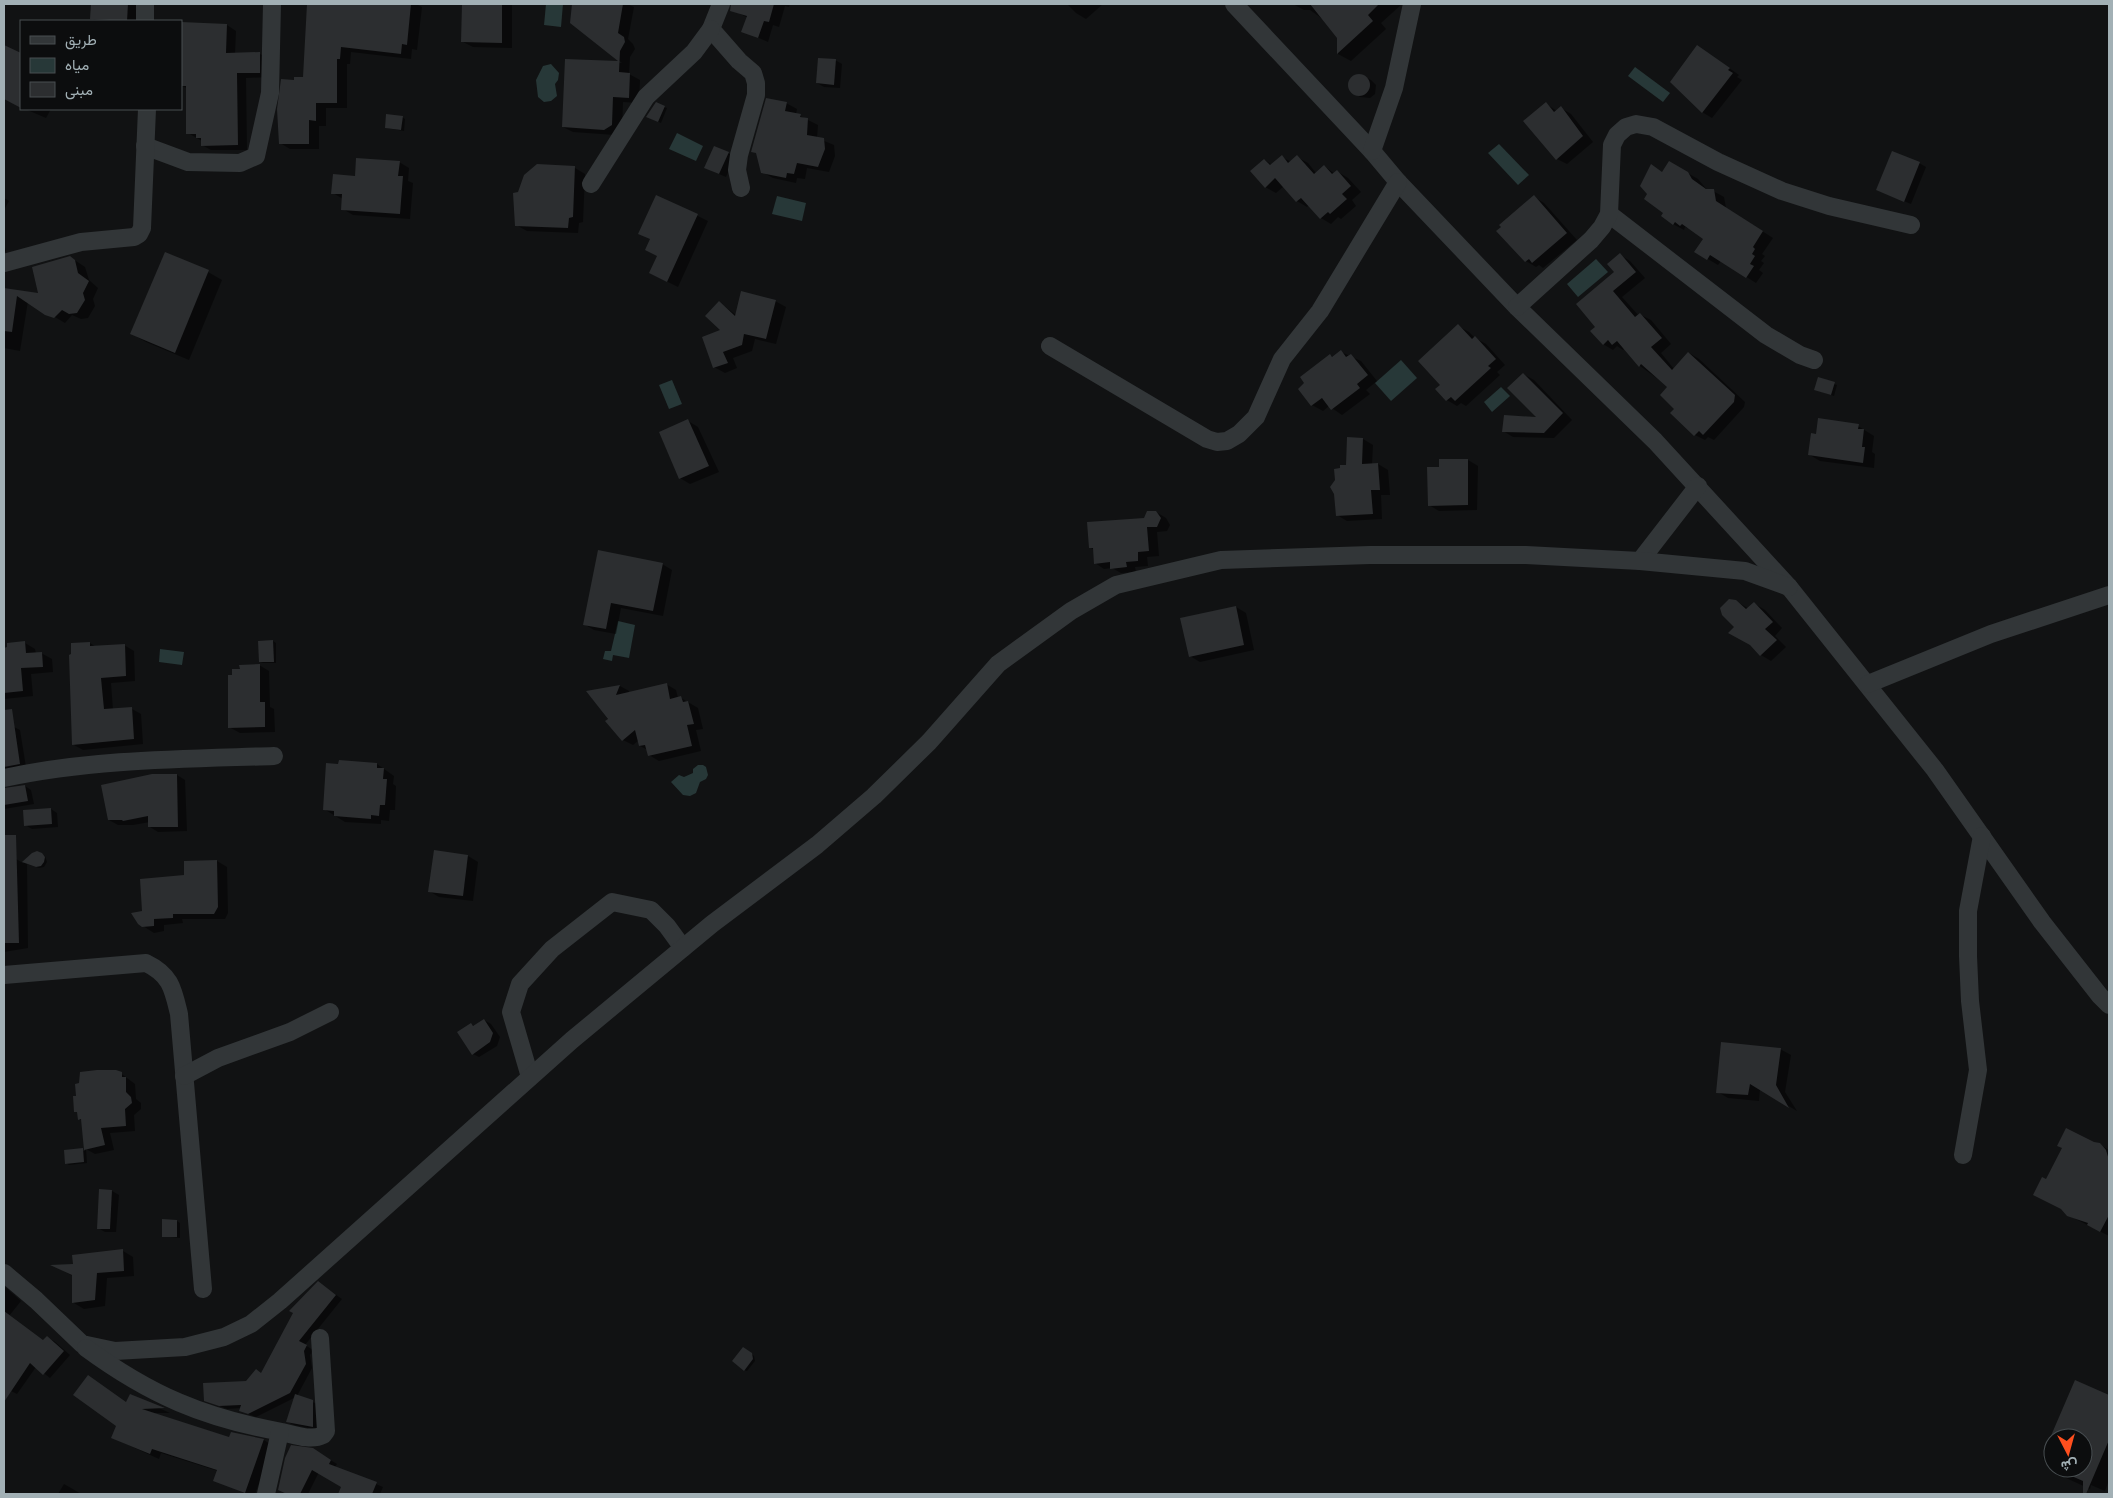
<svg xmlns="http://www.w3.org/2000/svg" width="2113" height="1498" font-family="'Archivo Narrow',Vazirmatn,sans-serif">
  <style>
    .water { fill: #273838 }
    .shadow { fill: #0007; fill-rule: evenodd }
    .building { fill: #2c2e30 }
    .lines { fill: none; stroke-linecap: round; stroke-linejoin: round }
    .minor { stroke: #323638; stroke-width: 18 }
  </style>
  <rect width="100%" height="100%" fill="#111213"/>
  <!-- water -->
  <g class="water">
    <path d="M546 4H563L561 27 544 25Z"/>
    <path d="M551 64 559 73 558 80 555 84 557 96 551 101 544 102 538 97 536 80 543 66Z"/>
    <path d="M1635 67 1670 93 1663 102 1628 76Z"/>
    <path d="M677 133 703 146 696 161 669 149Z"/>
    <path d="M1499 144 1529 175 1518 185 1488 153Z"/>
    <path d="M777 196 806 203 802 221 772 214Z"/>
    <path d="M1596 259 1608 272 1578 297 1567 284Z"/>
    <path d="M1401 360 1417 378 1391 401 1375 383Z"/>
    <path d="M672 380 682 404 669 409 659 385Z"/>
    <path d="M1501 387 1510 396 1492 412 1484 402Z"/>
    <path d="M618 621 635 625 629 658 613 655 612 661 603 659 605 651H611Z"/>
    <path d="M160 649 184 652 182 665 159 662Z"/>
    <path d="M698 765H703L706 767 708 775 706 779 700 782 696 793 690 796 683 795 671 782 679 775 684 777 693 773V769Z"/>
  </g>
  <!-- shadow -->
  <g class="shadow">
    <path d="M92 4H138L137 21H96L91 18Z"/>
    <path d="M308 4H416L422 7 417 50 412 49 411 59 351 52 350 64H347V108H326V126H319V149H290L280 143 295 81 304 78Z"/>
    <path d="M463 4H512V48L473 47 463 42Z"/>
    <path d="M573 4H627L634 7 628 39 633 44 635 49 630 57 629 74 640 80 639 103 623 102 622 131 615 135 573 132 563 127 566 61 622 63 571 22Z"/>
    <path d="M737 4H790L789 7 785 6 779 27 773 25 768 42 743 31 748 18 735 11Z"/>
    <path d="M1067 4H1103L1086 19 1076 13Z"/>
    <path d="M1293 4H1402L1381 23 1386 29 1351 61 1338 54V37L1324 20 1310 10H1304Z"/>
    <path d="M181 24 227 25 236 31 235 54H260L269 59V77L246 78 247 150H211L202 145V141L188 133 187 88 182 86Z"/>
    <path d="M7 48 21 54V107L4 99V54Z"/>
    <path d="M1708 53 1739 75 1737 77 1742 80 1712 118 1702 112Z"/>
    <path d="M835 60 842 64 840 88 824 87 817 83Z"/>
    <path d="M1359 74 1371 80 1376 85 1375 94 1370 98 1360 97 1354 93 1349 84 1352 78Z"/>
    <path d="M786 103 797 109 796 114 818 125 817 138 834 145 835 156 829 172 807 168 805 179 797 178 796 183 773 178 762 172Z"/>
    <path d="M1546 104 1557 111 1561 108 1571 114 1593 142 1567 164 1557 159Z"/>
    <path d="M664 107 667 108 661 123 650 118Z"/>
    <path d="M25 109H51L46 118Z"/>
    <path d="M402 117 405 119 404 131 386 128Z"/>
    <path d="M728 153 735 157 726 177 712 171Z"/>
    <path d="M1282 157 1291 162 1297 157 1308 163 1316 173 1324 166 1335 174 1338 172 1348 178 1361 192 1352 200 1356 206 1341 219 1338 217 1331 224 1321 218 1309 205 1307 207 1297 201 1284 186 1276 193 1265 187V160L1272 165Z"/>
    <path d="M399 162 409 168 408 181 413 183 410 219 353 215 343 209V199L333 193 357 177Z"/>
    <path d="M1670 163 1698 179 1708 191H1713L1724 197 1726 208 1773 238 1762 254 1765 256 1761 261 1764 263 1759 270 1763 273 1756 283 1721 261 1718 265 1696 252 1704 239 1692 230 1685 227 1684 230 1673 224 1665 213 1662 173Z"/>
    <path d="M1919 163 1926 167 1911 204 1877 190Z"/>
    <path d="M538 165 575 168 585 174 583 222 579 223 578 233 527 231 516 225 519 193Z"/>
    <path d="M657 196 708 221 678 287 650 273 658 256 652 240Z"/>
    <path d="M1534 197 1544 203 1577 240 1543 268 1539 265 1536 267 1526 261 1497 231Z"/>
    <path d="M4 198 9 201 4 210Z"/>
    <path d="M4 244 6 251 4 253Z"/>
    <path d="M165 254 208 272 222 280 189 360 146 342 132 334Z"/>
    <path d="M1620 255 1630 261 1645 278 1622 297 1639 316 1641 315 1651 320 1671 344 1661 353 1674 369 1689 353 1699 359 1745 402 1744 407 1714 440 1708 437 1705 440 1695 435 1676 408 1669 387 1640 366 1625 348 1623 350 1617 346 1613 350 1603 344 1597 327Z"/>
    <path d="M70 257 85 267 89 280 98 288 93 299 95 306 88 318 81 319 72 315 65 323 28 301 20 351 4 348V289L40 295Z"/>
    <path d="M775 301 786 307 776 344 755 339 752 351 733 358 737 368 725 373 714 367 723 331 720 303 736 315Z"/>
    <path d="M1458 326 1469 332 1475 338 1486 344 1505 365 1497 372 1500 375 1466 406 1461 403 1457 406 1447 400 1441 385Z"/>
    <path d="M1341 352 1361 361 1377 381 1366 390 1370 394 1342 415 1329 406 1323 411 1312 405 1330 355 1334 358Z"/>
    <path d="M1523 374 1534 380 1572 420 1554 438 1513 437 1503 431 1539 418Z"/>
    <path d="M1819 379 1837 385 1834 396 1819 391Z"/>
    <path d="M688 421 698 427 719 472 690 484 680 478Z"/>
    <path d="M1858 426 1874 436 1872 452 1875 454 1874 468 1820 461 1810 455 1817 435Z"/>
    <path d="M1363 439 1373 445 1372 464H1378L1388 470 1390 495H1381L1382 519 1347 521 1337 515 1347 466Z"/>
    <path d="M1468 460 1478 466 1477 510 1439 511 1429 505 1440 468Z"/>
    <path d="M1156 512 1166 518 1170 525 1167 531 1157 532 1159 556 1147 557 1148 566 1135 567 1136 572 1121 573 1112 568 1104 569 1095 563 1094 550 1091 548Z"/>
    <path d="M599 551 662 564 672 570 663 616 621 608 616 634 594 630 584 624Z"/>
    <path d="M1736 601 1749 609 1755 604 1765 610 1782 628 1775 636 1786 647 1771 661 1761 655Z"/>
    <path d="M1236 607 1246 613 1254 650 1200 662 1190 656Z"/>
    <path d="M273 641 276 643V663H263L260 662Z"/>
    <path d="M25 643 35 649 36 654 41 653 52 659 53 672 31 674 33 696 4 699V649H9L8 644Z"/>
    <path d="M90 643 96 647 124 645 134 651 135 681 111 683 113 710 132 709 141 714 143 744 83 750 74 745 72 644Z"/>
    <path d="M259 665 269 671 270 707 274 709 275 732 240 733 229 727Z"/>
    <path d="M666 684 676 690 678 698H681L698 708 703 729 696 730 701 751 659 761 649 755 648 750 640 746 639 740 633 745 623 740 588 692 620 686 629 691 628 694Z"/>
    <path d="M14 727 20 730 26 767 4 773V728Z"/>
    <path d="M377 764 394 776 393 784 396 786 395 810H390L389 821 381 820V824L345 822 324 809Z"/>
    <path d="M177 775 185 780 187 831 158 832 150 827V822L133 825H118L109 820Z"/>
    <path d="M25 786 31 790 34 804 4 809V789Z"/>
    <path d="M51 809 57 813 58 827 32 829 25 825Z"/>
    <path d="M34 853 45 856 47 862 44 867 39 868 27 864 28 948 4 952V860L16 859 23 863Z"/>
    <path d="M468 856 478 862 473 901 439 897 429 891Z"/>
    <path d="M217 861 227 867 228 913 225 919H182L183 923 164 925V931L154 933 143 926V912L185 876Z"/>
    <path d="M484 1020 491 1024 500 1037 497 1046 479 1057 473 1054 471 1025 475 1026Z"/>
    <path d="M1780 1049 1791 1055 1785 1092 1797 1111 1760 1089 1759 1101 1728 1098 1718 1092Z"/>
    <path d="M119 1072 135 1084 136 1099 141 1103V1109L134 1115 135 1131 110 1133 114 1150 95 1154 86 1149 87 1163 69 1165 66 1163 65 1151H85L83 1121 79 1119Z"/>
    <path d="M2100 1145 2109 1150V1236L2068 1215 2047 1181Z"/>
    <path d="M100 1190 112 1191 119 1195 116 1232H105L98 1228Z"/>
    <path d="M177 1221 180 1223V1238L163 1236Z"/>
    <path d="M123 1251 133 1257 134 1276 107 1278 105 1306 84 1309 74 1303 73 1276 55 1266H75L73 1256Z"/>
    <path d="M319 1283 342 1299 305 1345 313 1350 310 1355 312 1368 297 1396 320 1405 319 1430 294 1425 288 1422 296 1397 256 1417 240 1411 241 1408 227 1409 205 1400 262 1374Z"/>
    <path d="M4 1286 21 1301 9 1316 44 1341 47 1338 54 1341 70 1355 50 1378 36 1367 17 1394 11 1391 4 1400V1345L6 1342 4 1340Z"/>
    <path d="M746 1350 754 1356 755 1361 747 1371 744 1370Z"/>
    <path d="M2076 1382 2109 1396V1480L2105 1491 2091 1485 2090 1489 2064 1477 2050 1469 2052 1465 2043 1459ZM2053 1438H2083V1468H2053Z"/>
    <path d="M130 1395 170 1413H153L230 1438 232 1433 264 1440 273 1446 255 1494H247L215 1480 218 1471 161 1453 159 1459 113 1438Z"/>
    <path d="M312 1449 337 1464 335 1467 383 1487 380 1494H339L342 1486 319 1472 308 1494H288L279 1489Z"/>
    <path d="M64 1484 71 1488 81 1494H58Z"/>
  </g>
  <!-- building -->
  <g class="building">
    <path d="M91 4H128L127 21 90 19Z"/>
    <path d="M307 4H411L407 45 402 44 401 54 341 47 340 59H337V103H316V121L309 120V144H279L277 109 281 79 294 80V77H303Z"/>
    <path d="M462 4H502V43L461 42Z"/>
    <path d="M572 4H623L618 33 624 37 625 42 620 51 619 72 630 73 629 98 613 97 612 125 604 130 562 127 565 59 618 61 570 23Z"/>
    <path d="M731 4H774L769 22 764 21 758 38 741 32 747 16 730 11Z"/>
    <path d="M1310 4H1379L1368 15 1373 21 1337 54V38Z"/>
    <path d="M181 22 227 24 226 53 260 52V73H237L238 145 201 146V138H196V134H186V86H181Z"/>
    <path d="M4 45 21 53V108L4 99Z"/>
    <path d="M1697 45 1730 68 1728 70 1733 73 1702 113 1670 82Z"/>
    <path d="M818 58 836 59 834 85 816 83Z"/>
    <circle cx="1359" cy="85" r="11"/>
    <path d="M766 98 787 102 785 111 801 114 800 117 808 118 807 135 824 138 825 149 818 167 797 163 794 174 787 173 786 178 761 173 756 153 751 152Z"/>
    <path d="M656 102 665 106 658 122 646 117Z"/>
    <path d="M1546 102 1554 112 1561 106 1583 136 1556 160 1523 121Z"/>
    <path d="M386 114 403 116 401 130 385 128Z"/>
    <path d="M714 146 729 152 719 174 704 168Z"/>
    <path d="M1892 151 1920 162 1904 202 1876 190Z"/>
    <path d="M1282 155 1288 163 1297 155 1314 174 1324 165 1332 174 1337 170 1351 186 1342 194 1347 199 1330 214 1328 212 1320 219 1301 198 1296 202 1275 178 1265 188 1250 171 1264 159 1270 165Z"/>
    <path d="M356 158 400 161 398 176H403L400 214 341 210 342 194H331L333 174 355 176Z"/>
    <path d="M1669 161 1688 172 1692 179 1706 189H1714L1716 201 1763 231 1753 247 1755 249 1752 254 1755 256 1750 264 1754 266 1746 278 1710 255 1707 260 1694 252 1703 239 1682 224 1680 226 1675 222 1673 225 1661 216 1663 213 1644 199 1647 194 1640 186 1651 164 1662 172Z"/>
    <path d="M537 164 575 166 573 217 569 218 568 228 515 226 513 193 518 192 524 175Z"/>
    <path d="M656 195 698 214 667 282 649 273 657 256 645 250 650 239 638 234Z"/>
    <path d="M1534 195 1567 233 1532 263 1529 259 1525 262 1496 231 1501 227 1499 225Z"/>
    <path d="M165 252 209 270 175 353 130 334Z"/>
    <path d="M1620 253 1636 272 1613 291 1635 317 1640 313 1662 338 1651 347 1672 370 1688 352 1735 395 1734 402 1703 435 1699 431 1694 436 1670 413 1674 409 1660 395 1667 387 1641 364 1639 367 1617 341 1612 345 1608 340 1603 345 1590 331 1595 327 1576 304 1614 272 1607 264Z"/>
    <path d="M70 256 75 260 78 273 89 281 83 293 85 300 77 313 69 314 62 310 54 318 45 315 17 296 12 332 4 331V288L38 293 32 267Z"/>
    <path d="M741 291 776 300 766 339 744 334 742 345 723 352 728 363 713 368 702 337 720 330 705 316 719 301 735 316Z"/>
    <path d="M1458 324 1472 339 1475 336 1496 359 1488 366 1491 368 1455 401 1451 397 1446 401 1435 389 1440 385 1418 361Z"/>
    <path d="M1341 350 1346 357 1351 354 1368 375 1357 384 1360 388 1331 410 1322 398 1311 406 1298 389 1304 383 1300 377 1330 354 1332 357Z"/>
    <path d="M1523 373 1563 413 1544 433 1502 432 1504 415 1536 417 1507 388Z"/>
    <path d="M1818 377 1835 382 1831 395 1814 390Z"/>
    <path d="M1818 418 1859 424 1858 429H1864L1862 447H1865L1863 463 1808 455 1811 433 1816 434Z"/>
    <path d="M688 419 709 466 679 479 659 432Z"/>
    <path d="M1347 437 1363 438 1362 464 1378 463 1380 490H1371L1373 514 1336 516 1334 494 1330 487 1335 480 1334 469 1340 468V465H1346Z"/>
    <path d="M1439 459H1468V505L1428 506 1427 467H1439Z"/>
    <path d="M1147 511H1156L1161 518 1157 527H1147L1149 551 1138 552V561L1126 562 1127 567 1110 569V562L1094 564 1093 548H1089L1087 522 1144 518Z"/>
    <path d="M598 550 663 563 653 611 611 603 606 629 583 625Z"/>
    <path d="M1729 599 1736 600 1746 609 1754 602 1773 622 1765 629 1777 640 1760 656 1750 645 1728 633 1734 627 1722 615 1720 608Z"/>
    <path d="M1236 606 1244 645 1189 657 1180 618Z"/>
    <path d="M273 640 274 662H259L258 641Z"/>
    <path d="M25 641 26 653 42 652 43 667 21 668 23 691 4 693V648L7 647V643Z"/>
    <path d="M90 642V646L125 644 126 676 101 678 104 709 132 707 134 739 72 745 69 655 71 654V643Z"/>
    <path d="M260 664V702H265V727L228 728V675H232V669H240L239 665Z"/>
    <path d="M667 683 670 699 681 696 683 702 688 701 694 724 687 725 692 746 648 756 645 745 639 746 635 730 622 741 605 721 608 719 586 691 620 685 616 695Z"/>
    <path d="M12 709 20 764 4 767V710Z"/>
    <path d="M339 760 377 763V768H384L383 779H387L385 805H380L379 816 371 815V819L334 816V811L323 810 326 763 338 764Z"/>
    <path d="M152 774H177L178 827H148V816L123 821 122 820H108L101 785Z"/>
    <path d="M25 785 28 801 4 805V788Z"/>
    <path d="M51 808 52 824 24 826 23 810Z"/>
    <path d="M4 835H16L19 943H4Z"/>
    <path d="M434 850 468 855 463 896 428 892Z"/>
    <path d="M37 851 42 853 45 857 44 862 41 866 36 867 22 862 32 853Z"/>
    <path d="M217 860 218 907 214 914H173V918L154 919V926L142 927 138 924 131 913 142 911 140 879 184 875V861Z"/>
    <path d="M484 1019 493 1033 490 1042 472 1055 457 1032 471 1023 473 1026Z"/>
    <path d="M1721 1042 1781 1048 1776 1085 1789 1108 1750 1084 1748 1095 1716 1093Z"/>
    <path d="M97 1070H116L122 1072V1077H126V1092L131 1097 132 1103 125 1109 126 1126 101 1128 105 1145 84 1150 81 1119 78 1120 77 1112H74L73 1096H76L75 1084 79 1083 80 1072Z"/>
    <path d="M2066 1128 2094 1142 2100 1143 2106 1150 2109 1160V1215L2100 1232 2087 1225 2088 1223 2067 1216 2061 1209 2033 1195 2042 1177 2046 1179 2062 1148 2057 1146Z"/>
    <path d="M83 1148 84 1162 65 1164 64 1150Z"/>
    <path d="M99 1189 112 1190 110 1229H97Z"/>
    <path d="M162 1219 177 1220V1237H162Z"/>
    <path d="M123 1249 124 1271 97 1273 95 1300 72 1303V1275L50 1265 73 1264 72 1255Z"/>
    <path d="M318 1281 336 1295 299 1341 307 1345 304 1351 306 1364 290 1393 248 1414 239 1411 241 1405 219 1406 204 1401 203 1383 246 1381 256 1369 261 1373 293 1313 289 1311Z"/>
    <path d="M4 1311 43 1340 47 1336 64 1351 43 1375 30 1363 4 1402Z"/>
    <path d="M743 1347 752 1353 753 1359 744 1371 732 1361Z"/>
    <path d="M88 1375 126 1402 130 1394 165 1408 142 1409 229 1437 231 1432 264 1439 245 1493 213 1481 217 1470 152 1449 150 1454 111 1438 116 1426 73 1395Z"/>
    <path d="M2075 1380 2109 1395V1440L2086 1494H2083V1481L2053 1468H2083V1438H2050Z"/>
    <path d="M295 1394 313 1400V1427L286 1422Z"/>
    <path d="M291 1445 313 1448 331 1460 329 1464 377 1482 372 1494H338L341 1487 312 1470 300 1494H287L278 1490 285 1458Z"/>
  </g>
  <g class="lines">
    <!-- minor -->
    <g class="minor">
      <path d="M145 4V21"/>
      <path d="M721 4 711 29 739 61 753 73 756 83V95L739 155 737 170 741 188"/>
      <path d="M1234 4 1372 151 1398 182 1517 307 1655 441 1789 587 1935 770 2042 922 2100 996 2109 1005"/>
      <path d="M145 146 188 162 240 163 256 156 270 93 272 4"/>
      <path d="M1372 151 1394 88 1412 4"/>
      <path d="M591 184 646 97 694 52 711 29"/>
      <path d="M1609 214 1766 335 1800 355 1814 360"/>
      <path d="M4 263 81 242 134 237 139 234 142 228 147 109"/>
      <path d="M1517 307 1591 240 1602 227 1609 214 1612 145 1617 135 1626 127 1636 124 1653 127 1718 162 1782 191 1829 206 1911 225"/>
      <path d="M1050 346 1207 439 1217 442 1227 441 1239 434 1256 417 1282 359 1320 311 1398 182"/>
      <path d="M1640 561 1698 486"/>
      <path d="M1868 684 1991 634 2109 595"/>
      <path d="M4 778C92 759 184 759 274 756"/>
      <path d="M4 975 146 963C171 975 173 989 179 1014L203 1289"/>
      <path d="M184 1076 218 1058 290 1032 330 1012"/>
      <path d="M530 1077 511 1012 520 984 552 949 612 902 651 910 667 926 683 948"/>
      <path d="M1963 1155 1978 1070 1970 1001 1968 956V911L1982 836"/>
      <path d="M4 1273 36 1300 82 1344 115 1351 185 1347 224 1337 251 1324 280 1301 572 1040 712 924 817 845 874 796 929 742 998 664 1071 611 1116 585 1221 560 1370 555H1526L1640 561 1745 571 1789 587"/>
      <path d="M86 1348C150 1395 204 1418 282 1432 295 1435 311 1441 323 1435L326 1431 320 1338"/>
      <path d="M266 1494 280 1432"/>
    </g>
  </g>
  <!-- border -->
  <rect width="2113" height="1498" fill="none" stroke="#a2b0b5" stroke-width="10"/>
  <!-- legend -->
  <rect x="20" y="20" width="162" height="90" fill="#0c0d0e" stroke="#484e51"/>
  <rect x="30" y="36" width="25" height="8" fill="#323638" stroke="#484e51"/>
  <text x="65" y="45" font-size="15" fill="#a2b0b5">طريق</text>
  <rect x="30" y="58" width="25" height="15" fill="#273838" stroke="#484e51"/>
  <text x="65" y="70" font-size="15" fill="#a2b0b5">مياه</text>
  <rect x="30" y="82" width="25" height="15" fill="#2c2e30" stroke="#484e51"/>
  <text x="65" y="95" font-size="15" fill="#a2b0b5">مبنى</text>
  <!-- north arrow -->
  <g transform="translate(2068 1453) rotate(174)"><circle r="24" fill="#0c0d0e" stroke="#484e51"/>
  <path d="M0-4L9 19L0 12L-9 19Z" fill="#ff4f1e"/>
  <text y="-8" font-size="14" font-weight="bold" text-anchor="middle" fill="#a2b0b5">ش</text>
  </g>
</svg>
